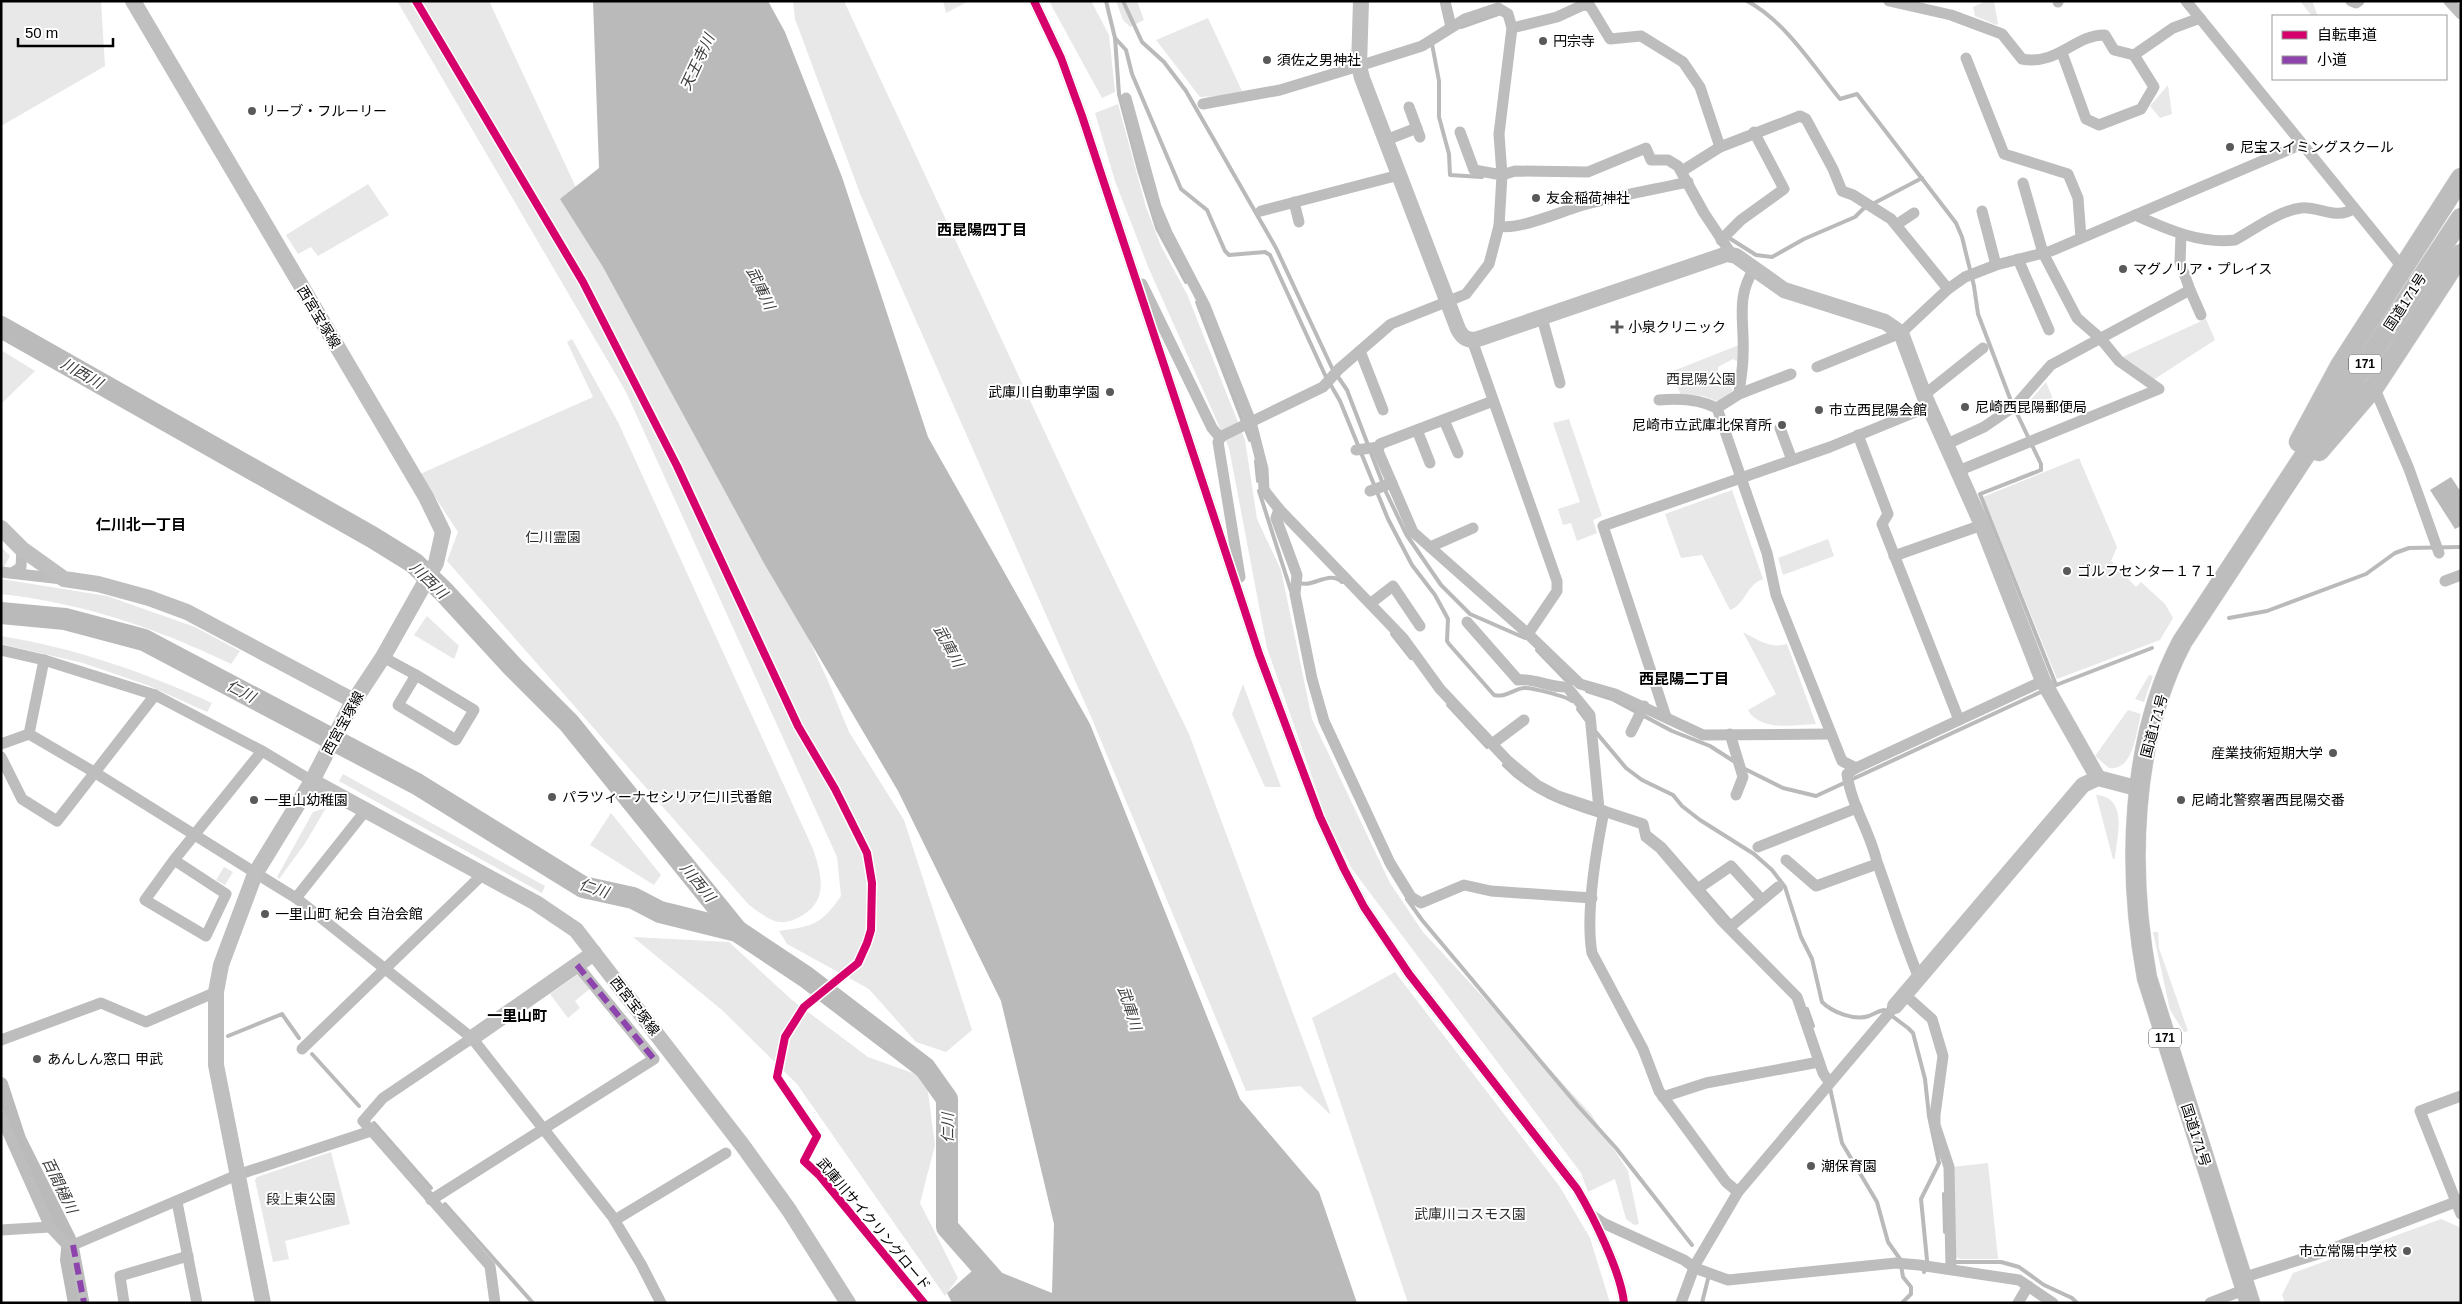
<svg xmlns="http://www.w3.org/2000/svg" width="2462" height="1304" font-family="Helvetica,'Noto Sans JP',sans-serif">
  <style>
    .green { fill: #e8e8e8 }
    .water { fill: #bababa }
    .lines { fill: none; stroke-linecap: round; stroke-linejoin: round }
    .stream { stroke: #bababa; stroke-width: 4 }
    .canal { stroke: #bababa; stroke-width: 14 }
    .river { stroke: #bababa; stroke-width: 22 }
    .highway-casing { stroke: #dbdbdb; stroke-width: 21 }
    .street { stroke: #bdbdbd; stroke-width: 11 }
    .secondary { stroke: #bfbfbf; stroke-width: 16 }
    .highway { stroke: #bdbdbd; stroke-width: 20 }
    .quiet { stroke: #8e44ad; stroke-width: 6; stroke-dasharray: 12 6; stroke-linecap: butt }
    .cycleway-casing { stroke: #fff; stroke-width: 11 }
    .cycleway { stroke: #d6006c; stroke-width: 8 }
    .poi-dot { fill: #595959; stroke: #fff; stroke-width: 2 }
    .labels { text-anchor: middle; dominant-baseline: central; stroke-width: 4; stroke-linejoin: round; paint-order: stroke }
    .shield { fill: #fff; stroke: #4c4c4c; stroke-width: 1 }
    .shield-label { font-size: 12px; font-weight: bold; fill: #000 }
    .poi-label { font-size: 14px; fill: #000; stroke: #fff; text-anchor: start }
    .street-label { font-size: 14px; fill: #000; stroke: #fff }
    .park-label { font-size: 14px; fill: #2c2c2c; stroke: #fff }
    .water-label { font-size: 15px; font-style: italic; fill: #3d3d3d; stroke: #fff }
    .neighbourhood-label { font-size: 15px; font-weight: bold; fill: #000; stroke: #fff }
  </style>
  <rect width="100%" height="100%" fill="#fff"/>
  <!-- green -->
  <g class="green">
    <path d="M1 1H101L105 66 1 126Z"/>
    <path d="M397 1H489L580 196 717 439 828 681 849 732 904 820 972 1030 946 1052 916 1042 869 989 787 944 779 931C813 926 821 925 841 896L837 857 626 392Z"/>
    <path d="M793 1H844L1090 529 1189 734 1331 1115 1300 1086 1246 1091 1092 719 861 196 795 19Z"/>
    <path d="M943 1H969L946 13Z"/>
    <path d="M1049 1H1091L1109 35 1115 92 1102 98Z"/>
    <path d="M1116 1H1137L1144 20 1130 27 1123 20Z"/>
    <path d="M1986 1H1994L1998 24 1996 25 1975 16 1973 7Z"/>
    <path d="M2300 1H2312L2318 16H2312Z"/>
    <path d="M1208 18 1242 91 1222 96 1200 97 1156 40Z"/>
    <path d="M2168 85 2172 114 2160 118 2150 106Z"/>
    <path d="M1118 104 1146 207 1161 246 1187 294 1245 440 1257 519 1281 570 1312 719 1390 883 1423 932 1591 1114 1628 1171 1639 1224 1634 1225 1626 1219 1615 1179 1588 1192 1581 1173 1352 869 1327 820 1267 648 1229 448 1149 269 1115 181 1095 113Z"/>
    <path d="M368 184 389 215 318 256 311 247 298 254 286 235Z"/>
    <path d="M2206 319 2215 340 2150 382 2120 358Z"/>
    <path d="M572 339 618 422 813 849C821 873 829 899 803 915 796 919 788 923 780 922 769 921 758 911 749 905L447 561 458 532 420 474 593 397 567 342Z"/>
    <path d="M1739 345 1740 363 1733 359 1718 367V372L1733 390 1720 402 1703 396 1680 394 1673 371Z"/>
    <path d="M1 350 35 371 1 404Z"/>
    <path d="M2046 382 2053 399 2020 412Z"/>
    <path d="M1569 419 1602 516 1593 520 1597 533 1577 541 1571 523 1563 525 1558 509 1580 502 1553 423Z"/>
    <path d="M2079 458 2117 547 2111 561 2136 587 2141 582 2165 604 2173 618 2160 640 2057 679 1983 497Z"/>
    <path d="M1732 490 1763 579C1746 585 1746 604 1730 610L1702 555 1681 558 1665 514Z"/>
    <path d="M1828 539 1834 556 1783 575 1778 558Z"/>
    <path d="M1 547 10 556 4 567H1Z"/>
    <path d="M1 579 107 596 195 627 240 651 231 664C154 627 86 604 1 594Z"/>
    <path d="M427 616 459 646 454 659 414 635Z"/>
    <path d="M1743 632C1758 640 1770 649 1787 644L1816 724C1795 725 1760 732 1748 710L1776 694Z"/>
    <path d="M1 636C75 648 144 672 212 703L207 712 147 685 83 663 1 644Z"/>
    <path d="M2149 675 2153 676 2144 702 2135 699Z"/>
    <path d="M1243 684 1281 787H1265L1232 714Z"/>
    <path d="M2128 710 2141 714C2136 732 2134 771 2109 768L2095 756Z"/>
    <path d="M343 774 545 886 542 893 339 781Z"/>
    <path d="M2096 795C2129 797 2117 837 2115 859H2113Z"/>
    <path d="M326 808 304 845 279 879 277 877 313 812Z"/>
    <path d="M611 813 661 875 654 885 590 845Z"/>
    <path d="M224 867 233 872 225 885 216 880Z"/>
    <path d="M2153 932H2158L2159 948 2188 1031 2184 1032 2170 1010Z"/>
    <path d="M633 937 729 942 792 1000 868 1057 921 1076 928 1092 935 1145 920 1203 958 1278 945 1296 797 1084 722 1010Z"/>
    <path d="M1395 972 1560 1187 1590 1238 1610 1303H1408L1312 1018Z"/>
    <path d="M580 973 592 987 575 1001 580 1008 568 1018 550 994Z"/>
    <path d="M331 1152 350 1224 285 1241 289 1259 273 1262 255 1180 257 1177Z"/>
    <path d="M1988 1163 1998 1259H1960L1956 1257 1952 1167Z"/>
    <path d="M2441 1219 2459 1227 2461 1230V1303H2285L2282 1295 2293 1273Z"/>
  </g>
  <!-- water -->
  <g class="water">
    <path d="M593 1H768L785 32 842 177 928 437 1090 724 1240 1099 1319 1192 1357 1303H952L947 1293 980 1264 1052 1293 1054 1224 1001 1001 898 791 765 565 603 267 560 199 599 168Z"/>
    <path d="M2451 477 2461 492V526L2455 529 2430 490Z"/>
  </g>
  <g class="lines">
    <!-- stream -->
    <g class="stream">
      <path d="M1106 1 1115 38 1119 94 1139 170 1157 228 1186 282"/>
      <path d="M1123 1 1142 42 1164 62 1186 91 1276 248 1332 368 1347 390 1386 492 1406 534 1441 585 1470 614 1525 638"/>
      <path d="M1747 1C1784 20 1814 67 1840 99L1857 94 1956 223 1962 237 1974 286 1978 314 2011 401 2041 464V470L1980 494 2056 685"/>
      <path d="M1461 27 1501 13"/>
      <path d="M1115 38 1126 50 1132 74 1181 189 1207 210 1225 251 1229 255 1265 252 1270 255 1325 375 1340 401 1388 519 1412 565 1435 595 1448 619 1447 641 1449 644 1494 695C1506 698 1513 689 1524 688 1531 687 1568 697 1572 701"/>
      <path d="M1432 44 1439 81V117L1449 154 1450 175 1482 177"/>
      <path d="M1726 236 1756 255 1772 257 1804 239 1855 217 1863 209 1922 178"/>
      <path d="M1197 302 1250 440"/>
      <path d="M1256 461 1258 481"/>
      <path d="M1259 491 1291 591"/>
      <path d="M1297 582C1311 590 1329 569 1342 582"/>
      <path d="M2229 618 2267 611 2366 574 2395 553 2409 548 2461 547"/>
      <path d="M1392 634 1411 658"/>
      <path d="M1537 650 1565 679 1572 683"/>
      <path d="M2051 687 2152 648"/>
      <path d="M1587 691 1612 699 1672 731 1710 746 1735 762"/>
      <path d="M1448 705 1487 747"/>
      <path d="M1578 709 1587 721"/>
      <path d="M1595 731 1626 768 1642 780 1673 795 1682 806 1700 820 1754 854 1772 870 1785 887 1801 937 1812 959 1822 1002C1832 1012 1854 1021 1869 1016 1874 1014 1878 1011 1884 1010L1908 1028 1913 1033 1925 1079 1929 1116 1939 1163 1921 1199 1927 1260 1924 1272"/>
      <path d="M1504 765C1531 793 1564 805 1600 816"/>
      <path d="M1743 768 1783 788 1816 796 2045 690"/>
      <path d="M1649 833 1664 845 1732 923"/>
      <path d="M1407 899 1422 920 1578 1106 1616 1148 1692 1245"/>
      <path d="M1807 1009 1813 1026"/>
      <path d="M228 1036 282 1014 299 1038"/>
      <path d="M312 1054 359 1106"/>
      <path d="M1830 1088 1842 1143 1877 1202 1888 1242 1900 1259 1903 1277 1911 1287V1294L1902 1303"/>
      <path d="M374 1123 431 1188"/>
      <path d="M1944 1194 1945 1232"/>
      <path d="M445 1204 533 1303"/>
      <path d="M1953 1262H2001L2019 1267 2044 1285 2072 1298 2077 1303"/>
      <path d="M1702 1303 1708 1279"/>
    </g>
    <!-- canal -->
    <path class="canal" d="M1 1084 19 1139 69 1239 67 1260 75 1303"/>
    <!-- river -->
    <g class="river">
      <path d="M1 327 372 537 414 563 444 592 513 667 569 723 737 931"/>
      <path d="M1 613 65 619 144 640 417 784 583 887 633 898 660 912 737 931 806 977 925 1068 947 1099V1227L1007 1295 1026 1303"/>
    </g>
    <!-- highway casing -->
    <g class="highway-casing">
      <g id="highway">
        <path d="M2299 442 2340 366 2461 178"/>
        <path d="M2319 451 2374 387 2461 254"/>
        <path d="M2250 1303 2147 978C2127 870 2130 741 2182 642L2461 218"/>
      </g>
    </g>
    <!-- street -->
    <g class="street">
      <path d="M1034 1 1061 58 1082 116 1259 654 1320 817 1344 869 1364 907 1409 974 1577 1189C1593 1216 1621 1272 1624 1303"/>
      <path d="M1445 1 1451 27"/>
      <path d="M1889 1 1951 15 2002 34 2022 59C2057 66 2076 34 2105 35L2114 50 2134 55 2173 28 2200 18"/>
      <path d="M2058 1V2"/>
      <path d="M2186 1 2403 268"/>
      <path d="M2351 1 2356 3 2359 1"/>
      <path d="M2449 1 2461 14"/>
      <path d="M1512 28 1557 17 1583 5 1590 6 1610 39 1641 36 1683 62 1700 87 1720 147"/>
      <path d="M2062 53 2086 119 2099 125 2141 109 2154 87 2134 55"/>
      <path d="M1966 58 2004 154 2068 174 2078 198 2081 238"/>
      <path d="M1126 98 1156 207 1167 233 1205 306 1251 422 1263 469 1264 490 1279 509 1403 638 1440 689 1508 761 1537 785 1558 796 1643 824 1646 837 1660 848 1722 921 1797 997 1823 1073 1829 1082"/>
      <path d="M1203 104 1280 90 1359 66 1422 46 1465 19 1498 8 1508 14 1512 28 1499 134 1502 175 1499 226 1489 264 1466 294 1391 324 1339 369 1323 387 1222 436"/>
      <path d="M1409 107 1420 137"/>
      <path d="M1460 132 1474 170 1502 175 1515 171 1588 172 1646 148 1651 160H1668L1678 166 1704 213 1732 255"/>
      <path d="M1386 140 1417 128"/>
      <path d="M1682 171 1720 147 1800 116 1806 119 1833 169 1842 191 1853 195 1891 219 1948 289"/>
      <path d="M1294 202 1299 222"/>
      <path d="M1261 211 1399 175"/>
      <path d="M1982 211 1996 265"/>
      <path d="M2135 215C2167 229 2199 244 2235 240 2255 229 2278 211 2301 208 2319 206 2338 221 2354 208"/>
      <path d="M1896 225 1914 213"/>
      <path d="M1499 226C1520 231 1568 208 1591 203 1623 195 1656 189 1688 182"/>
      <path d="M1721 240 1741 220 1784 189 1754 132"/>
      <path d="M2018 259 2049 330"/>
      <path d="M1142 284 1212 428 1217 434 1222 436 1218 442 1240 577"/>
      <path d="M2190 290 2201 315"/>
      <path d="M1542 318 1560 383"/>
      <path d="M1472 340 1557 581V591L1528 634 1580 684 1615 694 1703 735 1831 734"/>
      <path d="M1360 351 1383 410"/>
      <path d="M1817 367 1901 333 1948 289 1965 277 1996 265 2051 251 2302 144"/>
      <path d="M2374 387 2409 469 2439 553"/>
      <path d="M1739 394C1740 382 1743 369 1743 356 1745 323 1735 298 1754 269"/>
      <path d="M1924 395 1983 348"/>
      <path d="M1659 400C1679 398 1699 399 1717 408L1739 394 1791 374"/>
      <path d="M1493 401 1380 444 1378 451 1413 532 1528 634"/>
      <path d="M1717 408 1767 553 1776 595 1842 761 1856 768 2043 681"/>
      <path d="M1444 420 1458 453"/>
      <path d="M1780 428 1792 460"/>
      <path d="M1417 430 1430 463"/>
      <path d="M1858 435 1888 514 1882 524 1959 720"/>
      <path d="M1947 444 1984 427 2016 405 2051 365 2190 290 2180 262 2181 235"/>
      <path d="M1356 450 1379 447"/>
      <path d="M1958 471 2159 389 2119 361 2101 339 2077 318 2043 253 2023 183"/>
      <path d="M1370 491 1392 483"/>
      <path d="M1279 509 1276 518 1297 575 1295 594 1312 679 1324 721 1390 863 1411 897 1421 903 1464 885 1491 891 1592 898"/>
      <path d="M1430 547 1473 528"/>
      <path d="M1894 556 1982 525"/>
      <path d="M1 572 62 579"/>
      <path d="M12 573 21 567 22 549"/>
      <path d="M2445 581 2461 575"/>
      <path d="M1371 603 1393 586 1420 626"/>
      <path d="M1467 622 1518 680C1535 678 1550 688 1567 687L1590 715 1599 809"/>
      <path d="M1 650 44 660 155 695 262 751 312 781"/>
      <path d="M383 657 416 675"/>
      <path d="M416 675 474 710 456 740 398 705Z"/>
      <path d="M1666 717 1603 526 1830 447 1930 406"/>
      <path d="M1631 732 1644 706"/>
      <path d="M29 734 44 660"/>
      <path d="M1730 734 1743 777 1736 795"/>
      <path d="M1 744 29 734 94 772 270 882 296 898 472 1038 612 1216 641 1264 661 1303"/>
      <path d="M1492 744 1524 720"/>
      <path d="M1 757 22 799 57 821 155 695"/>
      <path d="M1856 768 1847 774C1851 805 1870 831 1877 862 1891 900 1903 940 1919 978"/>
      <path d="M1604 811C1596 851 1585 913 1592 953L1643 1049 1659 1091 1726 1182 1738 1192"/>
      <path d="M1758 847 1857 808"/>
      <path d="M174 860 226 894 206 936 145 900 174 860 262 751"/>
      <path d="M1786 860 1816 886 1877 864"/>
      <path d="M1696 890 1731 866 1762 900"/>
      <path d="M296 898 366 810"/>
      <path d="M1729 928 1778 887"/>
      <path d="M1904 994 1932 1019 1943 1056 1935 1115V1125L1949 1167 1951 1269"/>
      <path d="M472 1038 383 1098 363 1121 490 1266 495 1303"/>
      <path d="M1 1040 101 1003 146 1022 216 992"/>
      <path d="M302 1049 482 875"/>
      <path d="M2461 1096 2420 1111 2461 1214"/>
      <path d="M1663 1097 1706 1083 1819 1062"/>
      <path d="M1 1117 50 1227 66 1244 73 1245 237 1175 371 1131"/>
      <path d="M431 1200 654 1059 577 965"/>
      <path d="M177 1202 197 1303"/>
      <path d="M1593 1216 1603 1223 1684 1260 1695 1268 1728 1280 1896 1263 1919 1265 2019 1280 2053 1303"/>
      <path d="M615 1220 726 1153"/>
      <path d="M1 1230 50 1227"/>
      <path d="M73 1245 84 1303"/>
      <path d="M2242 1278 2318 1254 2461 1200"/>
      <path d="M124 1303 120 1276 188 1256"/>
      <path d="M1681 1303 1695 1265 1738 1192 1895 1006"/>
      <path d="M2018 1303 2028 1286"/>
      <path d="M2210 1303 2246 1289"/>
    </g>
    <!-- secondary -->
    <g class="secondary">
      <path d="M133 1 426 497 443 532 436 563 383 657 350 707 312 781 255 874 221 965 216 992V1065L263 1303"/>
      <path d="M1361 1 1359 66 1362 78 1458 329C1463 339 1470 342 1481 338L1727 254 1736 256 1784 290 1885 322 1901 333 1924 395 1982 525 2043 681 2098 778"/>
      <path d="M1 528 22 549 64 579 98 584 149 598 187 612 354 701"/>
      <path d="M312 781 536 903 576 930 743 1146 789 1210 848 1303"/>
      <path d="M1895 1006 2083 785 2098 778 2140 789"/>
      <path d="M472 1038 594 953"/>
    </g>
    <!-- highway -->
    <use href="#highway" class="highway"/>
    <!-- quiet -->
    <g class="quiet">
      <path d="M577 965 654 1059"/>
      <path d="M73 1245 84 1303"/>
    </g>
    <!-- cycleway casing -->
    <g class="cycleway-casing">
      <g id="cycleway">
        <path d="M416 1 583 282 677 466 798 726 835 789 867 853 872 883 871 930 867 943 858 963 804 1007 785 1037 777 1077 817 1136 804 1161 819 1175 924 1303"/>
        <path d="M1034 1 1061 58 1082 116 1259 654 1320 817 1344 869 1364 907 1409 974 1577 1189C1593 1216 1621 1272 1624 1303"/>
      </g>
    </g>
    <!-- cycleway -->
    <use href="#cycleway" class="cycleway"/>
  </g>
  <!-- markers -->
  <g class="poi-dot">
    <circle cx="1543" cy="41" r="5"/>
    <circle cx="1267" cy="60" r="5"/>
    <circle cx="252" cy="111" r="5"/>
    <circle cx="2230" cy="147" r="5"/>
    <circle cx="1536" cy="198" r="5"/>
    <circle cx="2123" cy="269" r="5"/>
    <path d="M1614.5 319.5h5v5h5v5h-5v5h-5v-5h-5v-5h5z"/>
    <circle cx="1110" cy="392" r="5"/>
    <circle cx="1965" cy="407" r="5"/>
    <circle cx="1819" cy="410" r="5"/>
    <circle cx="1782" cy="425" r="5"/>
    <circle cx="2067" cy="571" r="5"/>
    <circle cx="2333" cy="753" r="5"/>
    <circle cx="552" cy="797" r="5"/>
    <circle cx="254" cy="800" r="5"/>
    <circle cx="2181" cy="800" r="5"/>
    <circle cx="265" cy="914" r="5"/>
    <circle cx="37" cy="1059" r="5"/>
    <circle cx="1811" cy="1166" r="5"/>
    <circle cx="2407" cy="1251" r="5"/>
  </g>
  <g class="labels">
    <!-- shield labels -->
    <g class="shield">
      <rect x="2349" y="354.5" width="32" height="19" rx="4"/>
      <rect x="2149" y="1028.5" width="32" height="19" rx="4"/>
    </g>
    <g class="shield-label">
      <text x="2365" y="364">171</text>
      <text x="2165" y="1038">171</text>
    </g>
    <!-- poi labels -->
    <g class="poi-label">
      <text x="1553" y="41">円宗寺</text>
      <text x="1277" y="60">須佐之男神社</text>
      <text x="262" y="111">リーブ・フルーリー</text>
      <text x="2240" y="147">尼宝スイミングスクール</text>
      <text x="1546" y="198">友金稲荷神社</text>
      <text x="2133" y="269">マグノリア・プレイス</text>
      <text x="1628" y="327">小泉クリニック</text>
      <text x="1100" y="392" text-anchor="end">武庫川自動車学園</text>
      <text x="1975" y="407">尼崎西昆陽郵便局</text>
      <text x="1829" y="410">市立西昆陽会館</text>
      <text x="1772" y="425" text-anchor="end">尼崎市立武庫北保育所</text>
      <text x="2077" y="571">ゴルフセンター１７１</text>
      <text x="2323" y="753" text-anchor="end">産業技術短期大学</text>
      <text x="562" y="797">パラツィーナセシリア仁川弐番館</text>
      <text x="264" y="800">一里山幼稚園</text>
      <text x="2191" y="800">尼崎北警察署西昆陽交番</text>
      <text x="275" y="914">一里山町 紀会 自治会館</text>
      <text x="47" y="1059">あんしん窓口 甲武</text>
      <text x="1821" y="1166">潮保育園</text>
      <text x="2397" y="1251" text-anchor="end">市立常陽中学校</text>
    </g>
    <!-- street labels -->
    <g class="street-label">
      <text transform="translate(2405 302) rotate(-57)">国道171号</text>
      <text transform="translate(319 317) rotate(59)">西宮宝塚線</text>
      <text transform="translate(343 723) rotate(-61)">西宮宝塚線</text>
      <text transform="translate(2154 726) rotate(-75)">国道171号</text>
      <text transform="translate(635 1006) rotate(52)">西宮宝塚線</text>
      <text transform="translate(2196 1135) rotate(72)">国道171号</text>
      <text transform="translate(874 1224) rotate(50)">武庫川サイクリングロード</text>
    </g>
    <!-- park labels -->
    <g class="park-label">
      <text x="1701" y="379">西昆陽公園</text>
      <text x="553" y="537">仁川霊園</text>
      <text x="301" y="1199">段上東公園</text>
      <text x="1470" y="1214">武庫川コスモス園</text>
    </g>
    <!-- water labels -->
    <g class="water-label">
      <text transform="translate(697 62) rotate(-65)">天王寺川</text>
      <text transform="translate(761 288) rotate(64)">武庫川</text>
      <text transform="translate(82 373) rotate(30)">川西川</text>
      <text transform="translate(429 580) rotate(44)">川西川</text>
      <text transform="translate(949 646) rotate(62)">武庫川</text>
      <text transform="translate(241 691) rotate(28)">仁川</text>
      <text transform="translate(698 882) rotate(51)">川西川</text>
      <text transform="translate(594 888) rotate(18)">仁川</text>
      <text transform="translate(1130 1008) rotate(72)">武庫川</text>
      <text transform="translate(947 1128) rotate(-90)">仁川</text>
      <text transform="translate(60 1185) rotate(64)">百間樋川</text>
    </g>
    <!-- neighbourhood labels -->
    <g class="neighbourhood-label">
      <text x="982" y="229">西昆陽四丁目</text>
      <text x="141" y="524">仁川北一丁目</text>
      <text x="1684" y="678">西昆陽二丁目</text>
      <text x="517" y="1015">一里山町</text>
    </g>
  </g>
  <!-- border -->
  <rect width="2462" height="1304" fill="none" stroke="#000000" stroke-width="5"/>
  <!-- legend -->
  <rect x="2272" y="15" width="175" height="65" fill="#ffffff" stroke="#999999"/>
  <rect x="2282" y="31" width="25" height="8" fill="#d6006c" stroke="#999999"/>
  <text x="2317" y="40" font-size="15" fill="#000000">自転車道</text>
  <rect x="2282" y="56" width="25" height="8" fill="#8e44ad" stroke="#999999"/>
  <text x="2317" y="65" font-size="15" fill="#000000">小道</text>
  <!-- scale -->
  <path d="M18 38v8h95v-8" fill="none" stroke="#000000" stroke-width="2.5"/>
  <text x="25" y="38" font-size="15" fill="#000000" stroke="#ffffff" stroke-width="4" paint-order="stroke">50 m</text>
</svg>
